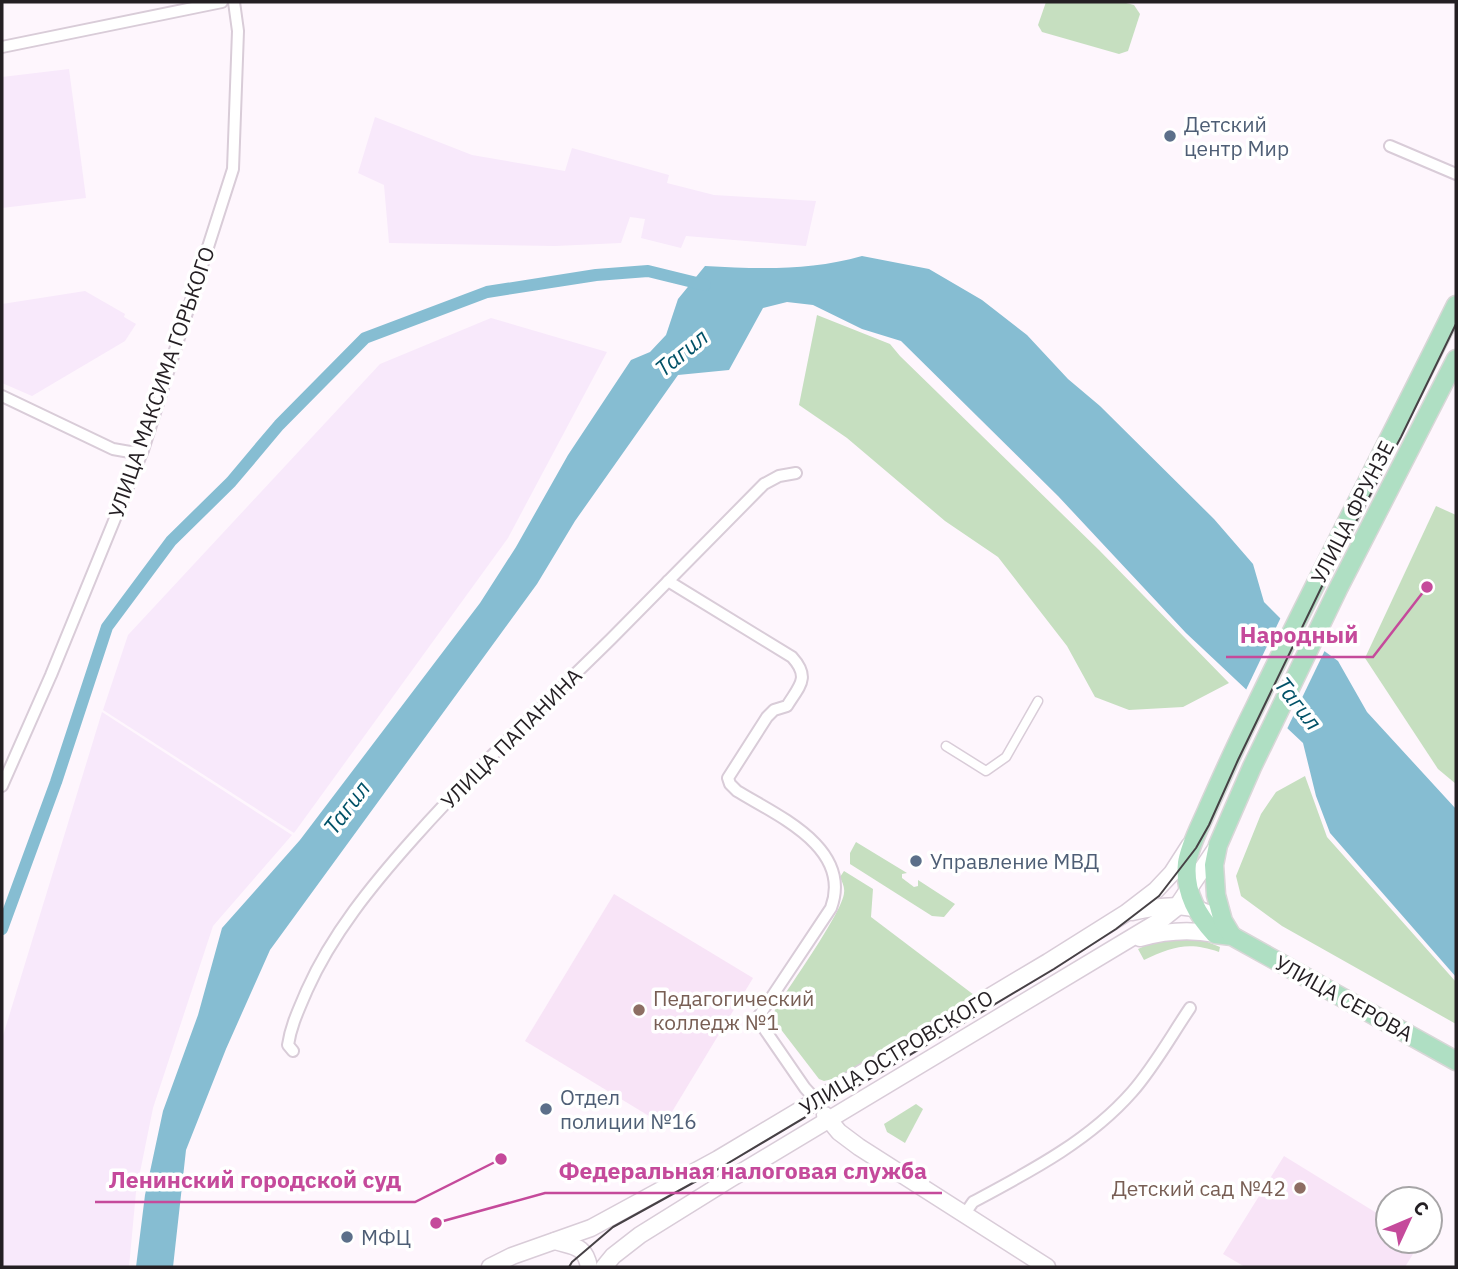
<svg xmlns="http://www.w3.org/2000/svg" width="1458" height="1269" font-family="'IBM Plex Sans',sans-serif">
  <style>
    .industrial { fill: #f8e9fb }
    .built { fill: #f8e4f7 }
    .green { fill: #c6dfc0 }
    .water { fill: #86bdd2 }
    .pier { fill: #fef6fd }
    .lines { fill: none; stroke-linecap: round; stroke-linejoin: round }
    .canal { stroke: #86bdd2; stroke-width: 12 }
    .pedestrian-casing { stroke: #d9ccd8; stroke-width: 11 }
    .minor-casing { stroke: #d9ccd8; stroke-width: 14 }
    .secondary-casing { stroke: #d9ccd8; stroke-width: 19 }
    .primary-casing { stroke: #d8d7d7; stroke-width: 21 }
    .pedestrian { stroke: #fff; stroke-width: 8 }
    .minor { stroke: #fff; stroke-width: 10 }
    .secondary { stroke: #fff; stroke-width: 16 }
    .primary { stroke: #afdfc3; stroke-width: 18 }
    .tram { stroke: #464145; stroke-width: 2 }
    .service-dot { fill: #5c6f8a; stroke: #fff; stroke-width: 2.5 }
    .education-dot { fill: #8d6e63; stroke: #fff; stroke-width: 2.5 }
    .labels { text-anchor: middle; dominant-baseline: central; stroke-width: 7; stroke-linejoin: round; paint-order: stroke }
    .service-label { font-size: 21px; fill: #4e5e75; stroke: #fff; text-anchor: start }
    .street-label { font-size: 21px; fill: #241f23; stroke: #fff }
    .education-label { font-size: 21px; fill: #785e54; stroke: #fff; text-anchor: start }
    .water-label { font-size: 23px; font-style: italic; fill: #005167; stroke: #fff }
    .leader { fill: none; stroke: #c54a9b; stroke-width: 2.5 }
    .callout-dot { fill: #c54a9b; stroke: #fff; stroke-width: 2.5 }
    .callout-label { font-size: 23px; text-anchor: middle; font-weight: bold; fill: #c54a9b; stroke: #fff; stroke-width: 7; stroke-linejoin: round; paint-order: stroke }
  </style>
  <rect width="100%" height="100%" fill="#fef6fd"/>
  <!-- industrial -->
  <g class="industrial">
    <path d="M69 69 86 198 2 208V77Z"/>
    <path d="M375 117 472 155 565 171 572 148 669 175 667 183 714 195 816 201 806 246 686 236 681 248 641 238 645 219 630 217 621 243 555 246 389 243 384 185 358 173Z"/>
    <path d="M85 291 125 314 124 317 136 324 125 341 32 396 2 383V304Z"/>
    <path d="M491 318 607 352 508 538 294 833 103 710 128 635 380 364Z"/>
    <path d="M102 712 292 835 213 926 153 1108 136 1192 129 1267H2V1039Z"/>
  </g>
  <!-- built -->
  <g class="built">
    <path d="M614 894 753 978 664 1125 525 1041Z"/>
    <path d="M1284 1156 1388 1220V1241H1421L1405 1267H1245L1223 1254Z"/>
  </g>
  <!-- green -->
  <g class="green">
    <path d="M1046 2H1122L1134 5 1140 14 1128 51 1119 54 1042 32 1038 25Z"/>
    <path d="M817 315 890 344 900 356 1099 550 1229 683 1183 707 1129 710 1095 697 1067 646 998 557 945 521 847 438 799 405Z"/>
    <path d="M1436 506 1456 515V784L1438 769 1365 658Z"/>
    <path d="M1305 776 1327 837 1456 982V1024L1282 926 1241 896 1236 876 1261 814 1276 792Z"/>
    <path d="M856 842 907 873 902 874V878L914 887 918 886V880L955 904 944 917 932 916 850 864V853Z"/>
    <path d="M844 871 873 889 871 917 974 995 837 1078 824 1081 819 1079 776 1023 774 1016 775 1009C788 989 843 911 844 893 845 887 842 882 840 877Z"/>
    <path d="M1176 939 1205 941 1220 947 1219 952C1188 941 1172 947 1144 960L1138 949 1147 945Z"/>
    <path d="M916 1104 923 1109 905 1143 887 1132 884 1124Z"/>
  </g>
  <!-- water -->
  <path class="water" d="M862 256 929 269 982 300 1027 335 1068 379 1100 406 1214 519 1253 564 1264 602 1283 621 1338 661 1367 712 1456 809V977L1330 833 1316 796 1303 743 1186 633 1058 496 901 341 862 329 813 305 787 302 763 308 729 370 678 375 575 521 537 584 270 950 226 1049 186 1150 173 1267H136L145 1195 163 1111 198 1015 222 928 300 840 480 603 516 547 568 455 631 360 650 352 666 335 678 299 705 266C758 269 810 271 862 256Z"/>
  <!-- pier -->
  <path class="pier" d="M1282 615 1326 648 1286 731 1245 692Z"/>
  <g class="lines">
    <!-- canal -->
    <path class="canal" d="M2 929 56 782 107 627 171 541 231 482 279 425 365 338 487 292 596 275 648 271 705 285"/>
    <!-- pedestrian casing -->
    <g class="pedestrian-casing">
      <path id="pedestrian" d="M946 746 986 771 1006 757 1038 701"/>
    </g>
    <!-- minor casing -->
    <g class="minor-casing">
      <g id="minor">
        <path d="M2 47 222 2"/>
        <path d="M1390 146 1456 174"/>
        <path d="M2 396 113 449 130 452 143 450"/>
        <path d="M668 581 792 657C811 678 799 686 787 706L774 710 767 717 728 778 730 784 737 791C778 816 853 848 831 908L759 1016 763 1027 805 1088 816 1100"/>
        <path d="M2 786 51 675 143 450 233 169 238 31 234 2"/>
        <path d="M293 1051 288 1045C291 1025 299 1009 307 990 332 934 372 885 413 839 475 769 544 705 611 639 662 588 713 536 764 484L779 476 796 473"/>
        <path d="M964 1215 973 1202C1029 1172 1089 1141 1132 1092 1154 1067 1171 1036 1190 1008"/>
      </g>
    </g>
    <!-- secondary casing -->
    <g class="secondary-casing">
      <g id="secondary">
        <path d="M1132 912C1165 904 1194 902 1223 921"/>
        <path d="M1140 938C1165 931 1190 929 1215 934"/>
        <path d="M825 1115 839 1132 859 1147 1047 1267"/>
        <path d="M555 1241C574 1247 585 1245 589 1267"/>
        <path d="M490 1267 512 1256 591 1228 718 1159 1048 962 1126 913 1156 890 1172 873 1190 845"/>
        <path d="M604 1267 613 1256 640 1235 730 1179 1161 920 1176 908 1217 847"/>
      </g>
    </g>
    <!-- primary casing -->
    <g class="primary-casing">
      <g id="primary">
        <path d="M1456 305C1390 439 1320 572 1255 707 1238 741 1223 774 1208 808 1201 825 1190 844 1187 863 1184 891 1197 915 1215 934L1232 936 1456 1061"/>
        <path d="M1232 936 1223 921 1216 895 1214 865 1218 845 1252 767 1338 589 1456 359"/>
      </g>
    </g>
    <!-- pedestrian -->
    <use href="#pedestrian" class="pedestrian"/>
    <!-- minor -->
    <use href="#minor" class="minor"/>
    <!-- secondary -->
    <use href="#secondary" class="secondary"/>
    <!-- primary -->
    <use href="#primary" class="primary"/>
    <!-- tram -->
    <path class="tram" d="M569 1267 572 1262 613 1227 720 1168 1054 969 1116 929 1159 896 1196 848 1209 825 1238 760 1324 582 1401 437 1456 324"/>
  </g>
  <!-- markers -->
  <g class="service-dot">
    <circle cx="1170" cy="136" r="7"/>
    <circle cx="916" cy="861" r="7"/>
    <circle cx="546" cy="1109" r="7"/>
    <circle cx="347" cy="1237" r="7"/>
  </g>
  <g class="education-dot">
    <circle cx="639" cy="1010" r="7"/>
    <circle cx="1300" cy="1188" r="7"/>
  </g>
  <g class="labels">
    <!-- service labels -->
    <g class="service-label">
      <text x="1184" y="124">Детский<tspan x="1184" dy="24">центр Мир</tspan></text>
      <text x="930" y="861">Управление МВД</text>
      <text x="560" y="1097">Отдел<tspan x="560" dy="24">полиции №16</tspan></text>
      <text x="361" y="1237">МФЦ</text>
    </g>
    <!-- street labels -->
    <g class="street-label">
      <text transform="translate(161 382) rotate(-71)">УЛИЦА МАКСИМА ГОРЬКОГО</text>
      <text transform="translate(1352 512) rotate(-63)">УЛИЦА ФРУНЗЕ</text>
      <text transform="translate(511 738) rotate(-45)">УЛИЦА ПАПАНИНА</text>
      <text transform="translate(1344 998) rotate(29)">УЛИЦА СЕРОВА</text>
      <text transform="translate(896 1052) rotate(-31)">УЛИЦА ОСТРОВСКОГО</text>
    </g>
    <!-- education labels -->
    <g class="education-label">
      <text x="653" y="998">Педагогический<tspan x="653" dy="24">колледж №1</tspan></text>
      <text x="1286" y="1188" text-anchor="end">Детский сад №42</text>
    </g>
    <!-- water labels -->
    <g class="water-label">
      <text transform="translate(681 352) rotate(-39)">Тагил</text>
      <text transform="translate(1299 703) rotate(52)">Тагил</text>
      <text transform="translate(346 807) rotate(-53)">Тагил</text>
    </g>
  </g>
  <!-- callouts -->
  <path class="leader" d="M1427 587L1373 657H1226M436 1223L545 1193H942M501 1159L415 1202H95"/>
  <g class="callout-dot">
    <circle cx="1427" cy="587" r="7"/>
    <circle cx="436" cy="1223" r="7"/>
    <circle cx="501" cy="1159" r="7"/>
  </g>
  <g class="callout-label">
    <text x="1299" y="643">Народный</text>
    <text x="743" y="1179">Федеральная налоговая служба</text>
    <text x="255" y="1188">Ленинский городской суд</text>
  </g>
  <!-- border -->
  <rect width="1458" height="1269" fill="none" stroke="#241f23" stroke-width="7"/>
  <!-- north arrow -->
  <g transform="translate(1409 1220) rotate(46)"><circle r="33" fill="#ffffff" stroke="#a7a5a7" stroke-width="2"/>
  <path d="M0-5L12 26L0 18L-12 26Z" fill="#c54a9b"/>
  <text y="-10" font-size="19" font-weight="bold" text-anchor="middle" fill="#241f23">С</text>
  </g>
</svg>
